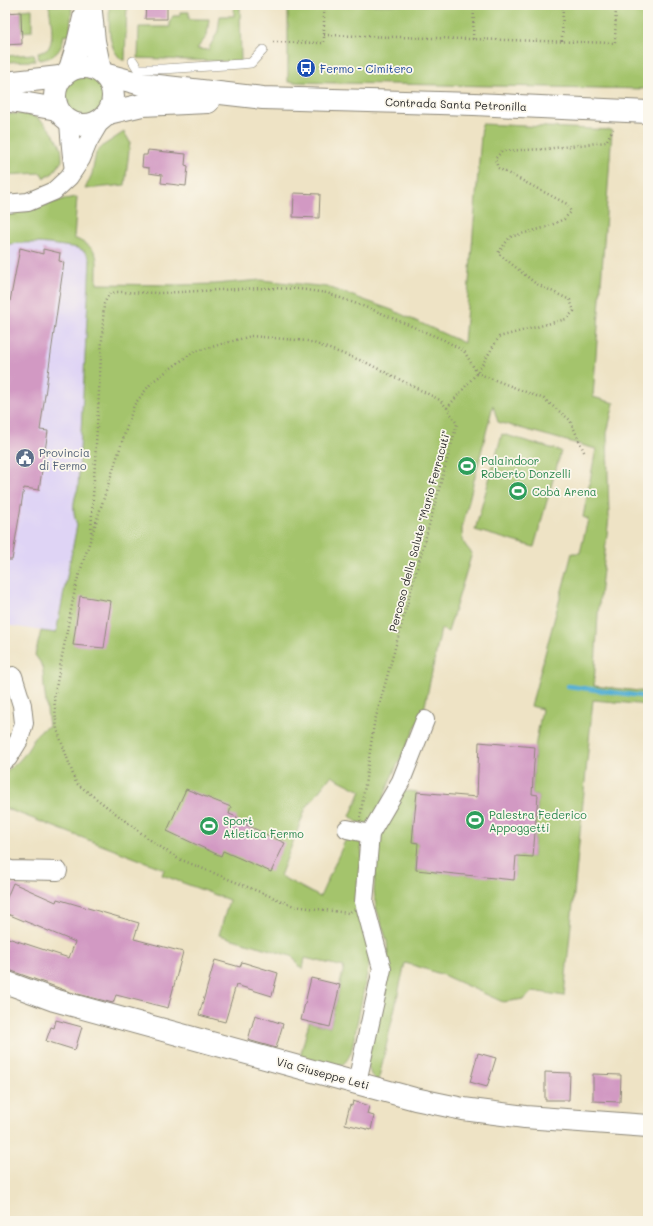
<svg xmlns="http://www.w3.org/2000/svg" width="653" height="1226" font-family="Mali,sans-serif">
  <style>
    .built { fill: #dfd4f5 }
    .green { fill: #a4c46c; stroke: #68784c }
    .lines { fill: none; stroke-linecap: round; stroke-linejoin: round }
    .stream { stroke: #58b1d5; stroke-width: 4.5 }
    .building { fill: #d299c3 }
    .service-casing { stroke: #8c8778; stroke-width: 10 }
    .minor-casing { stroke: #8c8778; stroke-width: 20 }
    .tertiary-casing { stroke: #8c8778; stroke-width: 24 }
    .secondary-casing { stroke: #8c8778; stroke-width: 24 }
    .primary-casing { stroke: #8c8778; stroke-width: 24 }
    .path { stroke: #8c8778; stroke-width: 2.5; stroke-dasharray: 1 3; stroke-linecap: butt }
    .service { stroke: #fff; stroke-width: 9 }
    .minor { stroke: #fff; stroke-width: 18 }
    .tertiary { stroke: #fff; stroke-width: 22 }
    .secondary { stroke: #fff; stroke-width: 22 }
    .primary { stroke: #fff; stroke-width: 22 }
    .labels { text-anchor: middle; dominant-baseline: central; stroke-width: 3.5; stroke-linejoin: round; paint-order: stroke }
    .transit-label { font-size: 11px; fill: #164399; stroke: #fbf7ec; text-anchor: start }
    .street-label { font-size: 11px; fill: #2b2b2b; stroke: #fbf7ec }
    .service-label { font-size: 11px; fill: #4e5e75; stroke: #fbf7ec; text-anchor: start }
    .leisure-label { font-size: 11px; fill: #27864d; stroke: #fbf7ec; text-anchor: start }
  </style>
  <rect width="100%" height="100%" fill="#fbf7ec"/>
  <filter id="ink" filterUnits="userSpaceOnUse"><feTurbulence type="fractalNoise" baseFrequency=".025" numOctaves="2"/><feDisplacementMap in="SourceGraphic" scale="8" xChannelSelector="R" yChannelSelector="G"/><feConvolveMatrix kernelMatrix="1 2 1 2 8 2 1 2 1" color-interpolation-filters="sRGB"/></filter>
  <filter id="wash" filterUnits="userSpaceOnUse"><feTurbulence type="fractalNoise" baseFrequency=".012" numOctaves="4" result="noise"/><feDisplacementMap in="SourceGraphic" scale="16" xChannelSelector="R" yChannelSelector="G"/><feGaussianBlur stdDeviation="0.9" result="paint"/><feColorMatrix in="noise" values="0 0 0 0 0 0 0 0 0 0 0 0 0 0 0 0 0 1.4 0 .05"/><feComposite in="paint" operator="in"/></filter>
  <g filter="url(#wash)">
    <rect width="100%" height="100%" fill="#eee3c5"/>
    <!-- built -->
    <path class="built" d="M77 197 74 238 82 250 88 255 90 260 83 400 78 488 76 494 74 517 77 524 56 633 5 625V212L27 211 64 199Z"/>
    <!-- green -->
    <g class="green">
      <path d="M49 5H72L70 32 69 36 64 35C62 51 55 58 39 60L38 53C42 52 47 51 49 47 55 37 50 16 49 5Z"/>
      <path d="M109 5H127L125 60H122C106 46 110 24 109 5Z"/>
      <path d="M234 5H240L241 62 138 58 139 27H170V21L173 16H180V12H189V19H209L207 36 199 46 197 49 208 50 218 31 220 16H234Z"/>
      <path d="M288 5H648V89L288 82Z"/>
      <path d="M32 9V31L22 32 21 10Z"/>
      <path d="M34 54 35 61 5 62V56Z"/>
      <circle cx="83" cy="96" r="24"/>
      <path d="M5 114C14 114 24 113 33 116 44 120 58 138 61 148 62 152 62 157 62 161L53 173 44 178 41 173 5 175Z"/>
      <path d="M482 124 612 130 593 397 614 403 607 433 609 517 598 614 594 686 648 692V705L593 700 564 996 533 991 524 999 503 1002 443 975 419 967 405 963 378 1082 371 1075 367 1063 388 956 387 941 376 907 374 891 377 844 380 832 403 792 410 791 417 792 412 842 418 843 416 870 514 879 516 856 533 857 538 795 532 794 535 747 542 709 531 706 572 553H580L588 519 583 517 596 449 498 422 493 405 462 528C462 540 463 544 472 553L448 632 441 629 424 710 391 778 381 806 371 822 365 824 357 822 350 816 361 791 331 776 306 808 280 876 320 897 345 841 347 839C353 838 357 840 361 844L373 945 351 1053C348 1058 346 1063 341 1065 332 1069 309 1063 299 1061L309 1022 330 1027 344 967 305 958 303 969 299 967 296 960 291 956 219 935 229 900 162 875 164 869 5 808V772C12 767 19 762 24 755 35 741 31 734 49 726L44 687 43 670 40 662 35 655 41 631 56 633 77 525C72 511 73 501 78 488L90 260C88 255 86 252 82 250 77 247 70 247 64 246 43 243 26 241 5 245V212L27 211 64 199 77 197 74 238C103 251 96 256 97 284L178 285 215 284 261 280 328 287 392 310 464 343Z"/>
      <path d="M124 132 130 142 125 185 85 189 92 174 96 153 104 145Z"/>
      <path d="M502 434 561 451 534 547 475 530Z"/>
    </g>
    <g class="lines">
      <!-- stream -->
      <path class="stream" d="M568 686 648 697"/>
    </g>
    <g id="blocks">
      <!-- building -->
      <g class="building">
        <path d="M146 5H167V19H145Z"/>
        <path d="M21 12 22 44 5 45V13Z"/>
        <path d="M148 150 186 154 185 165 188 166 186 186 161 183 162 175 149 173V168L142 167 143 155H147Z"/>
        <path d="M294 193 320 194 319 218 293 217Z"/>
        <path d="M20 248 43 254V249L60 253 59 261 64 262 40 430 48 431 39 490 24 488 12 560H5V328Z"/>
        <path d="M80 596 111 601 104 648 73 645Z"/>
        <path d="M479 742 535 747 532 794 538 795 533 857 516 856 514 880 416 870 418 843 412 842 417 792 477 797Z"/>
        <path d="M186 789 231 807 229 814 237 817 236 820 285 843 271 872 223 851 221 856 212 852 167 831Z"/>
        <path d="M13 883 56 902 57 899 139 923 134 939 183 952 168 1008 116 995 113 1003 70 992 9 970H5V937L69 958 75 942 5 913V902Z"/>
        <path d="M215 960 240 967 242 962 278 973 272 996 236 985 225 1022 199 1015Z"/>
        <path d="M311 978 340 985 330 1027 301 1020Z"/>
        <path d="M255 1015 283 1024 276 1048 248 1040Z"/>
        <path d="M56 1020 82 1027 75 1050 46 1041 51 1027 54 1028Z"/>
        <path d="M478 1053 496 1058 487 1087 470 1082Z"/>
        <path d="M545 1072 570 1073 569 1100H545Z"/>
        <path d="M593 1074 621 1075 620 1102 593 1101Z"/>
        <path d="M353 1101 369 1106 367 1114 374 1116 371 1130 345 1124 350 1105 352 1106Z"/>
      </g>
    </g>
  </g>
  <g filter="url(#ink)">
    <use href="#blocks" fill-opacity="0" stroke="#8c8778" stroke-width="1"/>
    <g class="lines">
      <!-- service casing -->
      <g class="service-casing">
        <path id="service" d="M133 61 138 69H163L241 64 251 63 263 50"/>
      </g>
      <!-- minor casing -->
      <g class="minor-casing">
        <g id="minor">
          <path d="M69 121C70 137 71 154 74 169"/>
          <path d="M5 204 28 202 54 191 69 177 81 159 88 142 101 120"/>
          <path d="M5 760 8 758 19 740 24 723 22 705 13 676"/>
          <path d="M347 829 370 834"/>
          <path d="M5 868 11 870 58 871"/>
          <path d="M357 1082 382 969 364 902 370 834 401 781 425 720"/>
        </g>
      </g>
      <!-- tertiary casing -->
      <g class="tertiary-casing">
        <g id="tertiary">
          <path d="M91 12 94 41 100 70"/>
          <path d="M70 69 77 47 87 5"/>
        </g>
      </g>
      <!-- secondary casing -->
      <g class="secondary-casing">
        <path id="secondary" d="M5 982 54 1000 415 1099 463 1109 525 1117 648 1126"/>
      </g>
      <!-- primary casing -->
      <g class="primary-casing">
        <g id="primary">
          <circle cx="84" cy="96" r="29"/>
          <path d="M104 74 141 84 263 98 474 104 648 112"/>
          <path d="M5 83 60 77"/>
          <path d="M5 100 57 109"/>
          <path d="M108 113 142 105 208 102"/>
        </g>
      </g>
      <!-- path -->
      <g class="path">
        <path d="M324 35 615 43 616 5"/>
        <path d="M473 39 474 5"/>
        <path d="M562 41 563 5"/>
        <path d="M273 42 324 43V5"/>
        <path d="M5 150 8 155 9 171 5 178"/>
        <path d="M251 336 308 341 365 362 440 400 447 408 457 424 374 724 360 819 363 845 359 907 348 913 294 906 177 858 149 839 76 783 57 729 54 698 76 584 134 405 152 382 193 352Z"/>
        <path d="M447 408 477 373 499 337 566 319 574 311 570 300 535 283 498 253 510 237 547 227 564 219 571 212 567 204 498 168 495 159 502 151 545 149 606 142 613 129"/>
        <path d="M91 532 104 304 109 294 117 292 161 293 238 289 266 288 299 289 327 293 376 311 444 340 464 351 477 373 544 399 570 420 585 454"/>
      </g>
      <!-- service -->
      <use href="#service" class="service"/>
      <!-- minor -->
      <use href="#minor" class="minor"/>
      <!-- tertiary -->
      <use href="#tertiary" class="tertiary"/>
      <!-- secondary -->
      <use href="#secondary" class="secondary"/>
      <!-- primary -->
      <use href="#primary" class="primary"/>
    </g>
  </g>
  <!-- icons -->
  <defs>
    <g id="bus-disc" transform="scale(1)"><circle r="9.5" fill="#1a4fb4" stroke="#fbf7ec"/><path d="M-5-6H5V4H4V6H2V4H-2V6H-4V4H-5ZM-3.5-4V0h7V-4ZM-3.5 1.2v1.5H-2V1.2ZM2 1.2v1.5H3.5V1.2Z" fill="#fff"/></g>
    <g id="civic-disc" transform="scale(1)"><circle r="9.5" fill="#5c6f8a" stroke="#fbf7ec"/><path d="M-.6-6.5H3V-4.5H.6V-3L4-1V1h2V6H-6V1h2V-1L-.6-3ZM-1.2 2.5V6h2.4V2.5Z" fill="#fff"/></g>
    <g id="stadium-disc" transform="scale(1)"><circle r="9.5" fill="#2e9e5b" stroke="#fbf7ec"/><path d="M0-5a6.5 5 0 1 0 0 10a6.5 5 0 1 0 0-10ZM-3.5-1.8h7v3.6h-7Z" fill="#fff"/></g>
  </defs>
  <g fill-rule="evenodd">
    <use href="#bus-disc" x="306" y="68"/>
    <use href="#civic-disc" x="25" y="458"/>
    <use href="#stadium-disc" x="467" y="466"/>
    <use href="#stadium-disc" x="518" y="491"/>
    <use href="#stadium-disc" x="475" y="820"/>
    <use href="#stadium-disc" x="209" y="826"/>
  </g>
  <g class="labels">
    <!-- transit labels -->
    <g class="transit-label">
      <text x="320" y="68">Fermo - Cimitero</text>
    </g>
    <!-- street labels -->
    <g class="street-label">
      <text transform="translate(456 104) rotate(2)">Contrada Santa Petronilla</text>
      <text transform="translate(419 531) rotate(-75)">Percoso della Salute "Mario Ferracuti"</text>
      <text transform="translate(323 1073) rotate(15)">Via Giuseppe Leti</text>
    </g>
    <!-- service labels -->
    <g class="service-label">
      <text x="39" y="452">Provincia<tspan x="39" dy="13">di Fermo</tspan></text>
    </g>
    <!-- leisure labels -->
    <g class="leisure-label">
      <text x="481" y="460">Palaindoor<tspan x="481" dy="13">Roberto Donzelli</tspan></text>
      <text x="532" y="491">Cobà Arena</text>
      <text x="489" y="814">Palestra Federico<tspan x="489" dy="13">Appoggetti</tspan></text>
      <text x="223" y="820">Sport<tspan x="223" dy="13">Atletica Fermo</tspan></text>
    </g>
  </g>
  <!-- margin -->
  <rect width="653" height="1226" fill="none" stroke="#fbf7ec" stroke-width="20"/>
</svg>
